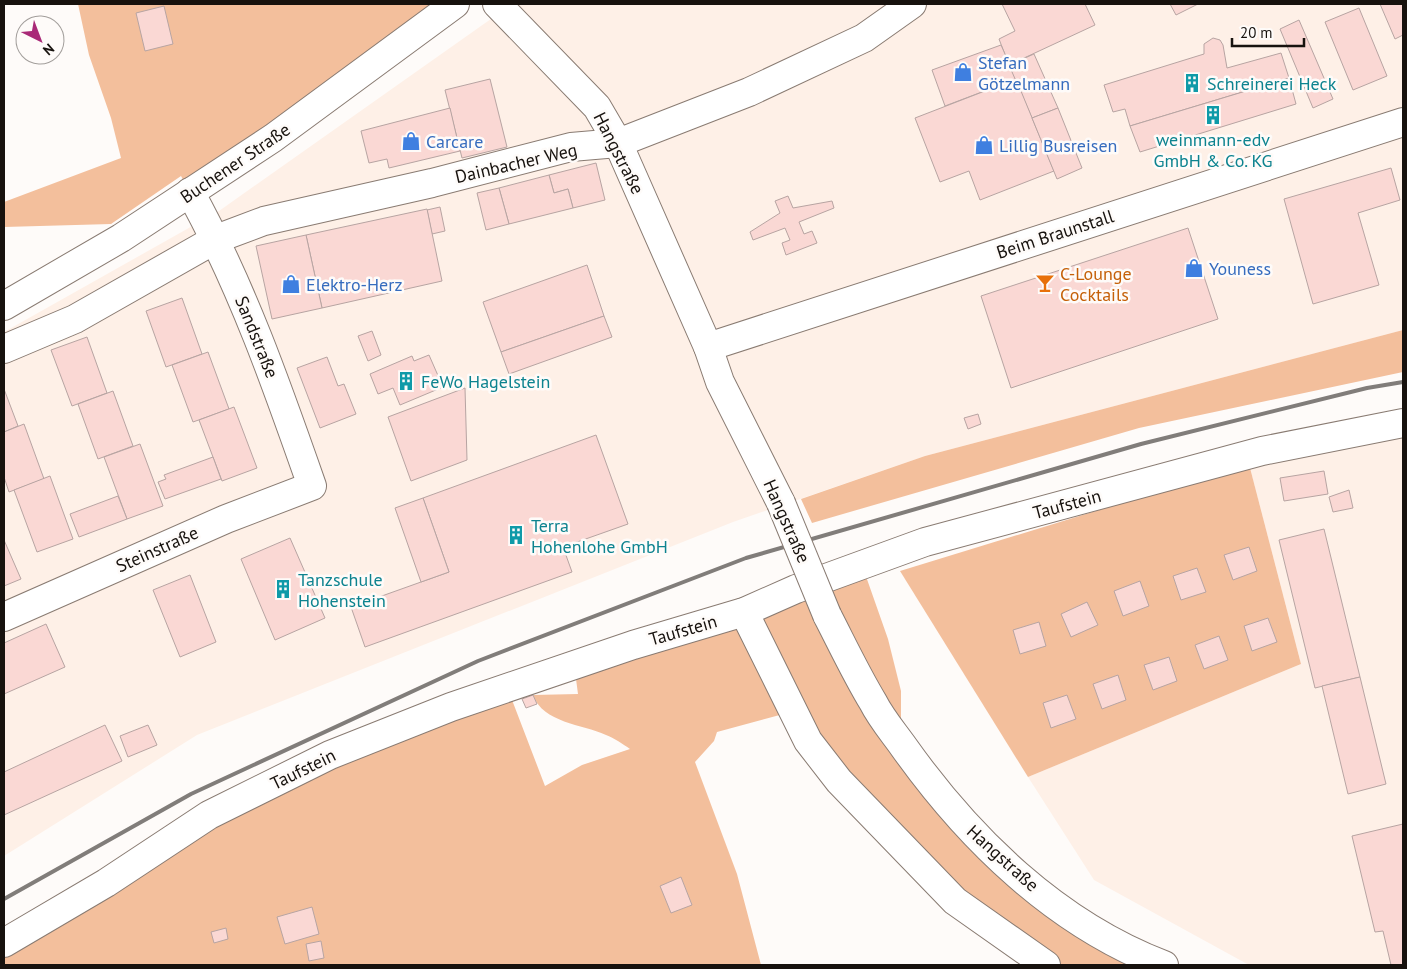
<svg xmlns="http://www.w3.org/2000/svg" width="1407" height="969" font-family="'PT Sans',sans-serif">
  <style>
    .built { fill: #fef0e7 }
    .green { fill: #f3bf9c }
    .building { fill: #fad8d4; stroke: #b7a4a2 }
    .lines { fill: none; stroke-linecap: round; stroke-linejoin: round }
    .minor-casing { stroke: #897b72; stroke-width: 30 }
    .major-casing { stroke: #897b72; stroke-width: 30 }
    .minor { stroke: #fff; stroke-width: 28 }
    .major { stroke: #fff; stroke-width: 28 }
    .rail { stroke: #817d7a; stroke-width: 4 }
    .minor-bridge-casing { stroke: #897b72; stroke-width: 30; stroke-linecap: butt }
    .minor-bridge { stroke: #fff; stroke-width: 28 }
    .labels { text-anchor: middle; dominant-baseline: central; stroke-width: 5; stroke-linejoin: round; paint-order: stroke }
    .shop-label { font-size: 18px; fill: #366cbe; stroke: #fefbf9; text-anchor: start }
    .culture-label { font-size: 18px; fill: #0d838f; stroke: #fefbf9; text-anchor: start }
    .street-label { font-size: 18px; fill: #17120e; stroke: #fefbf9 }
    .food-label { font-size: 18px; fill: #c56008; stroke: #fefbf9; text-anchor: start }
  </style>
  <rect width="100%" height="100%" fill="#fefbf9"/>
  <!-- built -->
  <g class="built">
    <path d="M512 4H1403V330L925 456 733 522 197 735 4 856V332L219 211Z"/>
    <path d="M1403 430V965H1249L1094 880 1028 777 1301 664 1249 464Z"/>
  </g>
  <!-- green -->
  <g class="green">
    <path d="M78 4H455L190 192 181 176 111 224 4 227V202L121 158 111 118 89 55Z"/>
    <path d="M1403 330V372L1139 428 812 523 801 499 925 456Z"/>
    <path d="M1249 464 1301 664 1028 777 900 571Z"/>
    <path d="M862 565 888 639 901 691V742L995 855 1164 965H1046L1014 944 791 712 717 732 714 741 695 762 737 874 761 965H4V943L209 815 507 687 545 786 582 765 630 749C623 744 614 738 606 735 582 724 543 723 533 695L578 694 574 664Z"/>
  </g>
  <!-- building -->
  <g class="building">
    <path d="M1002 4H1085L1095 25 1009 65 999 39 1015 31Z"/>
    <path d="M1170 4H1198L1176 15Z"/>
    <path d="M1380 4H1403V35L1395 39Z"/>
    <path d="M164 6 173 44 145 51 136 13Z"/>
    <path d="M1359 8 1387 76 1353 90 1325 22Z"/>
    <path d="M1299 20 1333 99 1313 108 1280 29Z"/>
    <path d="M1213 38 1220 40 1223 45 1227 68 1281 53 1289 78 1130 126 1125 109 1113 112 1104 85 1204 54V44Z"/>
    <path d="M1001 45 1016 79 945 106 932 70Z"/>
    <path d="M1034 54 1058 108 1032 118 1009 65Z"/>
    <path d="M1289 78 1296 104 1140 152 1130 126Z"/>
    <path d="M490 79 507 147 462 158 445 90Z"/>
    <path d="M1016 79 1054 171 980 200 969 171 940 182 915 118Z"/>
    <path d="M450 108 460 151 389 168 387 159 369 163 361 131Z"/>
    <path d="M1058 108 1082 168 1057 179 1032 118Z"/>
    <path d="M596 163 605 200 573 208 568 189 554 193 549 175Z"/>
    <path d="M1391 168 1400 200 1358 213 1379 285 1313 304 1284 199Z"/>
    <path d="M549 175 554 193 568 189 573 208 509 224 499 188Z"/>
    <path d="M499 188 509 224 486 230 477 193Z"/>
    <path d="M788 196 793 208 832 201 834 208 799 222 804 234 812 231 817 243 786 255 782 243 790 240 785 228 753 240 750 232 780 213 775 201Z"/>
    <path d="M440 207 445 231 432 234 427 210Z"/>
    <path d="M427 209 442 281 322 308 306 235Z"/>
    <path d="M1188 228 1218 319 1011 388 981 296Z"/>
    <path d="M306 235 322 308 272 319 256 246Z"/>
    <path d="M587 265 604 316 501 352 483 302Z"/>
    <path d="M182 298 202 354 166 367 146 311Z"/>
    <path d="M604 316 612 337 509 374 501 352Z"/>
    <path d="M372 331 381 355 368 361 358 336Z"/>
    <path d="M87 337 107 393 72 406 51 350Z"/>
    <path d="M208 352 229 409 193 422 172 365Z"/>
    <path d="M429 355 443 387 400 405 393 388 378 394 370 374 412 356 414 361Z"/>
    <path d="M327 357 338 386 344 384 356 414 320 428 297 368Z"/>
    <path d="M465 388 467 460 411 481 388 417Z"/>
    <path d="M4 389 18 426 4 432Z"/>
    <path d="M113 391 133 446 98 459 78 404Z"/>
    <path d="M234 407 257 468 222 481 199 420Z"/>
    <path d="M978 414 981 424 968 429 964 418Z"/>
    <path d="M24 424 44 479 9 492 4 477V432Z"/>
    <path d="M596 435 628 524 563 547 572 572 365 647 351 607 449 572 423 498Z"/>
    <path d="M140 444 163 506 127 519 104 457Z"/>
    <path d="M213 457 221 479 165 499 158 482 166 479 164 475Z"/>
    <path d="M1324 471 1328 494 1284 501 1280 478Z"/>
    <path d="M50 476 73 539 37 552 14 490Z"/>
    <path d="M1349 490 1353 508 1333 512 1329 497Z"/>
    <path d="M118 496 127 519 79 537 70 514Z"/>
    <path d="M423 498 449 572 421 582 395 508Z"/>
    <path d="M1324 529 1360 677 1315 688 1279 540Z"/>
    <path d="M290 538 325 618 275 640 241 559Z"/>
    <path d="M4 540 21 579 4 586Z"/>
    <path d="M1249 547 1257 571 1233 580 1224 555Z"/>
    <path d="M1197 568 1206 592 1181 600 1173 576Z"/>
    <path d="M190 575 216 642 180 657 153 590Z"/>
    <path d="M1140 581 1149 606 1123 616 1114 591Z"/>
    <path d="M1087 602 1098 625 1071 637 1061 614Z"/>
    <path d="M1268 618 1277 642 1252 651 1244 626Z"/>
    <path d="M1039 622 1046 646 1020 654 1013 630Z"/>
    <path d="M46 624 65 667 4 694V643Z"/>
    <path d="M1219 636 1228 660 1204 669 1195 645Z"/>
    <path d="M1169 657 1177 681 1153 690 1144 665Z"/>
    <path d="M1118 675 1126 700 1102 709 1093 684Z"/>
    <path d="M1360 677 1386 784 1348 794 1322 686Z"/>
    <path d="M533 695 537 704 526 708 522 699Z"/>
    <path d="M1067 695 1076 719 1051 728 1043 703Z"/>
    <path d="M105 725 122 761 4 815V772Z"/>
    <path d="M148 725 157 745 128 757 120 736Z"/>
    <path d="M1403 824V965H1391L1383 931 1375 932 1352 836Z"/>
    <path d="M681 877 692 905 671 913 660 886Z"/>
    <path d="M312 907 319 934 285 944 277 917Z"/>
    <path d="M226 928 228 939 214 943 211 932Z"/>
    <path d="M321 941 324 958 309 961 306 944Z"/>
  </g>
  <g class="lines">
    <!-- minor casing -->
    <g class="minor-casing">
      <g id="minor">
        <path d="M497 4 597 107 618 143 708 347 720 382 781 503"/>
        <path d="M708 347 1403 122"/>
        <path d="M4 349 75 319 216 239 264 221 432 183 571 147 618 143 749 92 864 38 912 4"/>
        <path d="M744 612 808 741 839 781 955 901 1046 965"/>
        <path d="M827 615C842 644 856 674 873 702 881 718 893 732 903 746 969 839 1056 924 1164 965"/>
        <path d="M4 617 226 519 312 486C277 386 242 286 190 192"/>
        <path d="M4 943 106 883 209 815 330 755 451 707 633 645 744 612 796 589 925 542 1262 451 1403 423"/>
      </g>
    </g>
    <!-- major casing -->
    <g class="major-casing">
      <path id="major" d="M4 306 121 238 273 138 455 4"/>
    </g>
    <!-- minor -->
    <use href="#minor" class="minor"/>
    <!-- major -->
    <use href="#major" class="major"/>
    <!-- rail -->
    <path class="rail" d="M4 899 191 794 478 661 746 558 1141 444 1367 388 1403 382"/>
    <!-- minor-bridge casing -->
    <g class="minor-bridge-casing">
      <path id="minor-bridge" d="M781 503 827 615"/>
    </g>
    <!-- minor-bridge -->
    <use href="#minor-bridge" class="minor-bridge"/>
  </g>
  <!-- icons -->
  <defs>
    <g id="shop-bare" transform="scale(1.5)"><path d="M-5-2.5h2.3a2.7 3.5 0 0 1 5.4 0H5L5.5 6h-11ZM-1.5-2.5h3a1.5 2.3 0 0 0-3 0Z" fill="#3f7fe0" stroke="#fefbf9" stroke-width="2.5" paint-order="stroke"/></g>
    <g id="building-bare" transform="scale(1.5)"><path d="M-4-6H4V6H1V3H-1V6H-4ZM-2.5-4.3h1.7v1.8h-1.7ZM.8-4.3h1.7v1.8H.8ZM-2.5-1h1.7V.8h-1.7ZM.8-1h1.7V.8H.8Z" fill="#0f9aa8" stroke="#fefbf9" stroke-width="2.5" paint-order="stroke"/></g>
    <g id="bar-bare" transform="scale(1.5)"><path d="M-6-5H6L.8 .8V4.5H3.5V6h-7V4.5H-.8V.8Z" fill="#e8710a" stroke="#fefbf9" stroke-width="2.5" paint-order="stroke"/></g>
  </defs>
  <g fill-rule="evenodd">
    <use href="#shop-bare" x="963" y="72"/>
    <use href="#building-bare" x="1192" y="83"/>
    <use href="#building-bare" x="1213" y="115"/>
    <use href="#shop-bare" x="411" y="141"/>
    <use href="#shop-bare" x="984" y="145"/>
    <use href="#shop-bare" x="1194" y="268"/>
    <use href="#bar-bare" x="1045" y="283"/>
    <use href="#shop-bare" x="291" y="284"/>
    <use href="#building-bare" x="406" y="381"/>
    <use href="#building-bare" x="516" y="535"/>
    <use href="#building-bare" x="283" y="589"/>
  </g>
  <g class="labels">
    <!-- shop labels -->
    <g class="shop-label">
      <text x="978" y="62">Stefan<tspan x="978" dy="21">Götzelmann</tspan></text>
      <text x="426" y="141">Carcare</text>
      <text x="999" y="145">Lillig Busreisen</text>
      <text x="1209" y="268">Youness</text>
      <text x="306" y="284">Elektro-Herz</text>
    </g>
    <!-- culture labels -->
    <g class="culture-label">
      <text x="1207" y="83">Schreinerei Heck</text>
      <text x="1213" y="139" text-anchor="middle">weinmann-edv<tspan x="1213" dy="21">GmbH &amp; Co. KG</tspan></text>
      <text x="421" y="381">FeWo Hagelstein</text>
      <text x="531" y="525">Terra<tspan x="531" dy="21">Hohenlohe GmbH</tspan></text>
      <text x="298" y="579">Tanzschule<tspan x="298" dy="21">Hohenstein</tspan></text>
    </g>
    <!-- street labels -->
    <g class="street-label">
      <text transform="translate(619 153) rotate(63)">Hangstraße</text>
      <text transform="translate(235 163) rotate(-34)">Buchener Straße</text>
      <text transform="translate(516 163) rotate(-13)">Dainbacher Weg</text>
      <text transform="translate(1055 234) rotate(-18)">Beim Braunstall</text>
      <text transform="translate(257 337) rotate(68)">Sandstraße</text>
      <text transform="translate(1067 504) rotate(-15)">Taufstein</text>
      <text transform="translate(787 521) rotate(66)">Hangstraße</text>
      <text transform="translate(157 549) rotate(-24)">Steinstraße</text>
      <text transform="translate(683 630) rotate(-16)">Taufstein</text>
      <text transform="translate(303 769) rotate(-26)">Taufstein</text>
      <text transform="translate(1003 858) rotate(42)">Hangstraße</text>
    </g>
    <!-- food labels -->
    <g class="food-label">
      <text x="1060" y="273">C-Lounge<tspan x="1060" dy="21">Cocktails</tspan></text>
    </g>
  </g>
  <!-- border -->
  <rect width="1407" height="969" fill="none" stroke="#17120e" stroke-width="10"/>
  <!-- north arrow -->
  <g transform="translate(40 40) rotate(138)"><circle r="24" fill="#fefbf9" stroke="#a29e9b"/>
  <path d="M0-4L9 19L0 12L-9 19Z" fill="#a92977"/>
  <text y="-8" font-size="14" font-weight="bold" text-anchor="middle" fill="#17120e">N</text>
  </g>
  <!-- scale -->
  <path d="M1232 38v8h72v-8" fill="none" stroke="#17120e" stroke-width="2.5"/>
  <text x="1240" y="38" font-size="15" fill="#17120e" stroke="#fefbf9" stroke-width="4" paint-order="stroke">20 m</text>
</svg>
